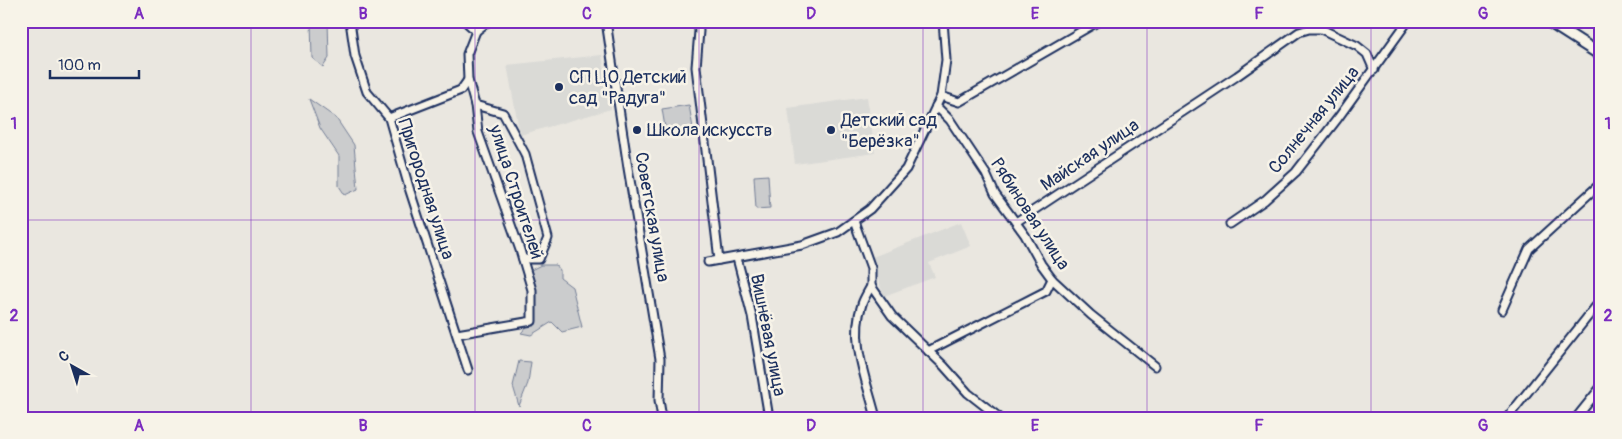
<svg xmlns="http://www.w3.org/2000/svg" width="1622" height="439" font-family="Pangolin,sans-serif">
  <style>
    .built { fill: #dadad6 }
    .green { fill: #cbcccd; stroke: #737e96 }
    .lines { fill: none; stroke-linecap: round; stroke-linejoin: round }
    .minor-casing { stroke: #1b2f5e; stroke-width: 11 }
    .secondary-casing { stroke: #1b2f5e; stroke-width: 14 }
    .minor { stroke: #f7f3e8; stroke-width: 7 }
    .secondary { stroke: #f7f3e8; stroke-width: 10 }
    .grid { fill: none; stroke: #7b2cbf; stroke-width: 1; stroke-opacity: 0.55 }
    .poi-dot { fill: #1b2f5e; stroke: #f7f3e8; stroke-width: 2 }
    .labels { text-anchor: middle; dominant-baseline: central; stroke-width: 5; stroke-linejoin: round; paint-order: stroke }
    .poi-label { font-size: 18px; fill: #1b2f5e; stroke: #f7f3e8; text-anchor: start }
    .street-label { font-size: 18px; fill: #1b2f5e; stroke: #f7f3e8 }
    .neatline { fill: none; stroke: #7b2cbf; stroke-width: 2 }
    .grid-label { font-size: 16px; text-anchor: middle; font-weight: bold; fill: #7b2cbf }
  </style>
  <rect width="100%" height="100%" fill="#eae7e0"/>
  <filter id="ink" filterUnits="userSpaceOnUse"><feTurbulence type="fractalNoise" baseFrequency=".02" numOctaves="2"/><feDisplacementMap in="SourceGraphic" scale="10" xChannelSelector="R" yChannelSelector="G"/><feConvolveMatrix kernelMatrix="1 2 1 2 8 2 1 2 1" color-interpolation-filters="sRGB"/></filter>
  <g filter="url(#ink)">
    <!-- built -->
    <g class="built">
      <path d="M602 55 611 109 520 135 507 65Z"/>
      <path d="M867 97 875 153 795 164 788 108Z"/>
      <path d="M961 222 971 246 929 263 935 277 884 296 870 258Z"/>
    </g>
    <!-- green -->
    <g class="green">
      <path d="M311 21H328L329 58 323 67 312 58Z"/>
      <path d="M309 99 336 118 354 145 358 189 345 195 339 186V156L320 128Z"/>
      <path d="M689 105 693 128 666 133 662 109Z"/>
      <path d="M768 175 770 208 756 209 754 176Z"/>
      <path d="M541 265H556L560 270V278L572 287 582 327 562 332 552 322 531 335 521 333 531 322 529 271Z"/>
      <path d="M519 361 531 362 528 383 519 406 513 386Z"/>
    </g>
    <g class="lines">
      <!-- minor casing -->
      <g class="minor-casing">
        <g id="minor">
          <path d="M350 21 355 56 367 92 389 118 410 191 468 370"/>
          <path d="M606 21 628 168 660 359 659 400 662 418"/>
          <path d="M698 21 699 31 696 67 719 260"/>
          <path d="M476 31 489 21"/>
          <path d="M941 96 959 102 1099 21"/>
          <path d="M475 105 503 113 525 154 548 238 539 259H523"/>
          <path d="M936 106 950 120 986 174 995 194 1025 235 1041 264 1052 279 1091 315 1155 366"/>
          <path d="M389 118 461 90 468 80"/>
          <path d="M854 221 871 268V286L892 316 944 366 968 393 1000 418"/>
          <path d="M1016 222 1237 76 1299 32 1309 29H1321L1357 46 1367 54 1374 70"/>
          <path d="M1230 224 1265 200 1296 172 1338 118 1408 21"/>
          <path d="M737 258 752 316 769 418"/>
          <path d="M708 262 802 245 838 232 870 209 906 169 941 96 946 60 943 21"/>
          <path d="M871 286C868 292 864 298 862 304 849 341 867 381 876 418"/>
          <path d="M1502 310 1529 249 1601 183"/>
          <path d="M457 334 532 321V290L520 250 478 132 475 105 468 80 467 54 476 31 465 21"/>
          <path d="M928 351 1046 291 1052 279"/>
          <path d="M1507 418 1601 300"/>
          <path d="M1576 418 1601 387"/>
        </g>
      </g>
      <!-- secondary casing -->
      <g class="secondary-casing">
        <path id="secondary" d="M1548 21 1601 55"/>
      </g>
      <!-- minor -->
      <use href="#minor" class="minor"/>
      <!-- secondary -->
      <use href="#secondary" class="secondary"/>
    </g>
  </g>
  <!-- grid -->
  <path class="grid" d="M251 21V418M475 21V418M699 21V418M923 21V418M1147 21V418M1371 21V418M21 220H1601"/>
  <!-- markers -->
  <g class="poi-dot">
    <circle cx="559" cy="87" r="5"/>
    <circle cx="637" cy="130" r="5"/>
    <circle cx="831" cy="130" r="5"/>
  </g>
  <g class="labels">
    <!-- poi labels -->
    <g class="poi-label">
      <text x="569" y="77">СП ЦО Детский<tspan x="569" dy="21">сад "Радуга"</tspan></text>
      <text x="841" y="120">Детский сад<tspan x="841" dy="21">"Берёзка"</tspan></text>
      <text x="647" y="130">Школа искусств</text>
    </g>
    <!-- street labels -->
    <g class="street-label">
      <text transform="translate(1314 120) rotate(-51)">Солнечная улица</text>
      <text transform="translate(1090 155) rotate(-34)">Майская улица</text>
      <text transform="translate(426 189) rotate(72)">Пригородная улица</text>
      <text transform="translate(516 192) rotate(72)">улица Строителей</text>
      <text transform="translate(1030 214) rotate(57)">Рябиновая улица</text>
      <text transform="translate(652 217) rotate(80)">Советская улица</text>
      <text transform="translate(768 335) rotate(79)">Вишнёвая улица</text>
    </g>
  </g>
  <!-- margin -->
  <rect width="1622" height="439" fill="none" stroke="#f7f3e8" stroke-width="55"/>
  <!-- north arrow -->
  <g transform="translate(72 366) rotate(321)" stroke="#f7f3e8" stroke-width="4" paint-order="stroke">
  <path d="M0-4L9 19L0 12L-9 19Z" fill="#1b2f5e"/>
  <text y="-8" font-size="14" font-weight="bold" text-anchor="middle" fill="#1b2f5e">С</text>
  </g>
  <!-- scale -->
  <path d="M50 70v8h89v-8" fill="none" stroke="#1b2f5e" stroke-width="2.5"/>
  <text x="58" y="70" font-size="15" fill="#1b2f5e" stroke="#f7f3e8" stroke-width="4" paint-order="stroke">100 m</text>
  <rect x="28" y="28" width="1566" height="384" class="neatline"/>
  <g class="grid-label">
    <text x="139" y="19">A</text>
    <text x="363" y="19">B</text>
    <text x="587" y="19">C</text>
    <text x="811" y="19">D</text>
    <text x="1035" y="19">E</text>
    <text x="1259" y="19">F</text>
    <text x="1483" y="19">G</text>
    <text x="14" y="129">1</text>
    <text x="1608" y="129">1</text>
    <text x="14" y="321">2</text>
    <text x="1608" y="321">2</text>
    <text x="139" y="431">A</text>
    <text x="363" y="431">B</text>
    <text x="587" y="431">C</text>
    <text x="811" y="431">D</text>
    <text x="1035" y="431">E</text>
    <text x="1259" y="431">F</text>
    <text x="1483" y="431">G</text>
  </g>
</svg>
